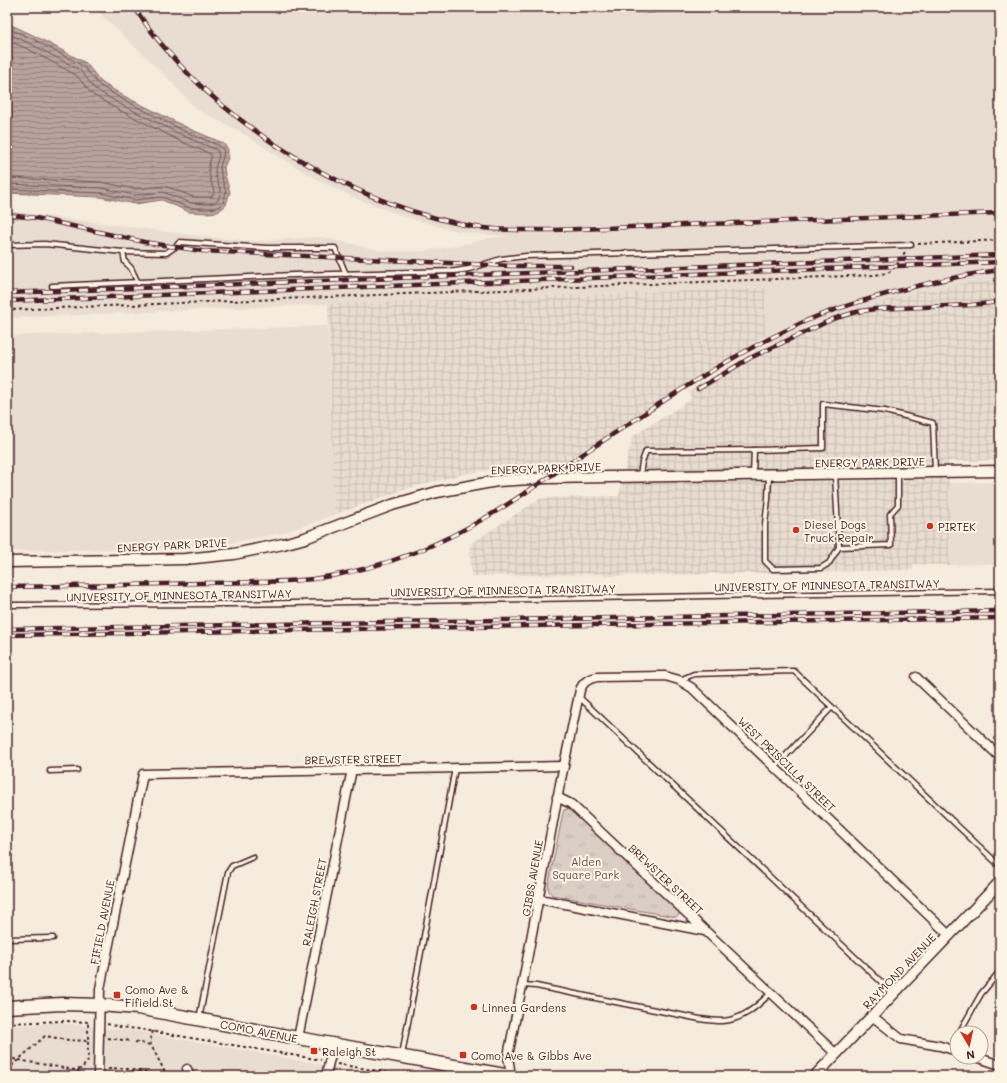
<svg xmlns="http://www.w3.org/2000/svg" width="1007" height="1083" font-family="Mali,sans-serif">
  <style>
    .built { fill: #e8ddd0 }
    .industrial { fill: url(#industrial-grid) }
    .grass { fill: url(#grass-tufts); stroke: #927678 }
    .water { fill: url(#water-rules); stroke: #8c6e70 }
    .lines { fill: none; stroke-linecap: round; stroke-linejoin: round }
    .shore { stroke: #765459; stroke-width: 1 }
    .service-casing { stroke: #4a1f2b; stroke-width: 7 }
    .minor-casing { stroke: #4a1f2b; stroke-width: 11 }
    .tertiary-casing { stroke: #4a1f2b; stroke-width: 13 }
    .secondary-casing { stroke: #4a1f2b; stroke-width: 15 }
    .path { stroke: #4a1f2b; stroke-width: 2; stroke-dasharray: 3 3; stroke-linecap: butt }
    .service { stroke: #fcf5e5; stroke-width: 4 }
    .minor { stroke: #fcf5e5; stroke-width: 8 }
    .tertiary { stroke: #fcf5e5; stroke-width: 10 }
    .secondary { stroke: #fcf5e5; stroke-width: 12 }
    .rail-casing { stroke: #4a1f2b; stroke-width: 4.5 }
    .rail { stroke: #fcf5e5; stroke-width: 3; stroke-dasharray: 9; stroke-linecap: butt }
    .poi-dot { fill: #c8321e; stroke: #fcf5e5; stroke-width: 1.5 }
    .labels { text-anchor: middle; dominant-baseline: central; stroke-width: 4; stroke-linejoin: round; paint-order: stroke }
    .street-label { font-size: 11px; fill: #4a1f2b; stroke: #fcf5e5 }
    .poi-label { font-size: 11px; fill: #4a1f2b; stroke: #fcf5e5; text-anchor: start }
    .park-label { font-size: 11px; fill: #6e4b51; stroke: #fcf5e5 }
  </style>
  <defs>
    <pattern id="industrial-grid" width="8" height="8" patternUnits="userSpaceOnUse"><rect width="8" height="8" fill="#e8ddd0"/><path d="M0 4h8M4 0v8" fill="none" stroke="#c8bdb3"/></pattern>
    <pattern id="grass-tufts" width="24" height="20" patternUnits="userSpaceOnUse"><rect width="24" height="20" fill="#dbcec4"/><path d="M3 7l-1-3M5 7V3M7 7l1-3M15 17l-1-3M17 17v-4M19 17l1-3" fill="none" stroke="#bdb0a9"/></pattern>
    <pattern id="water-rules" width="6" height="5" patternUnits="userSpaceOnUse"><rect width="6" height="5" fill="#b8a39e"/><path d="M0 2.5h6" fill="none" stroke="#988481"/></pattern>
  </defs>
  <rect width="100%" height="100%" fill="#f5ecde"/>
  <filter id="ink" filterUnits="userSpaceOnUse"><feTurbulence type="fractalNoise" baseFrequency=".025" numOctaves="2"/><feDisplacementMap in="SourceGraphic" scale="8" xChannelSelector="R" yChannelSelector="G"/><feConvolveMatrix kernelMatrix="1 2 1 2 8 2 1 2 1" color-interpolation-filters="sRGB"/></filter>
  <g filter="url(#ink)">
    <!-- built -->
    <g class="built">
      <path d="M93 7H1000V278L917 292 851 310 813 324 770 344 765 336 766 288 328 304 7 318V211L208 237 256 241 321 237 382 251H423L457 246 490 238 509 236 475 234 447 229 403 216 357 199 322 182 284 160 241 132 196 109 165 75Z"/>
      <path d="M328 326 334 515 283 533 223 544 183 548 7 551V336Z"/>
      <path d="M1000 482V566L988 564 950 565 948 483Z"/>
      <path d="M59 1023 135 1031 386 1076H7V1026Z"/>
    </g>
    <!-- industrial -->
    <g class="industrial">
      <path d="M985 280H1000V460L948 461 950 565 913 564V570L604 576V574L471 576 470 544 541 498 619 496 632 437 692 399 688 392 751 353 789 335 851 310 917 292Z"/>
      <path d="M766 288 765 336 558 467H522L480 471 455 476 405 489 334 515 328 304Z"/>
    </g>
    <!-- grass -->
    <path class="grass" d="M568 809 572 811 679 911V915L676 917 552 895 549 891 548 887 563 813 564 810Z"/>
    <!-- water -->
    <path class="water" d="M7 23 35 36 86 63 101 82 124 96 190 129 223 143 228 149V158L224 167 225 175 230 192 226 205 218 212 207 213 189 212 162 200 135 204 100 197 7 193Z"/>
    <g class="lines">
      <!-- shore -->
      <g class="shore">
        <path d="M7 28 33 39 83 66 99 85 122 99 188 133 220 146 224 151 223 157 220 166 221 175 226 192 223 203 216 208 206 209 190 208 162 197 135 200 100 193 7 189"/>
        <path d="M7 33 31 44 80 70 95 89 120 104 186 137 217 150 219 156 215 168 216 177 221 192 218 200 214 203 206 204 191 203 163 192 135 195 101 188 7 184"/>
        <path d="M7 40 28 49 76 75 92 94 117 109 184 143 211 154C212 158 209 162 209 166 208 175 212 184 214 192L212 197H193L176 190 164 186 135 189 101 182 7 178"/>
      </g>
      <!-- service casing -->
      <g class="service-casing">
        <g id="service">
          <path d="M7 245 45 244 123 252 125 262 131 268 138 283"/>
          <path d="M123 252 166 253 175 247 180 242 266 248H335L346 274"/>
          <path d="M52 286 294 275 455 271 469 269 501 259 526 256 911 245"/>
          <path d="M835 474 839 547 891 545 890 514 898 505V473"/>
          <path d="M640 475 642 462 646 451 754 450"/>
          <path d="M753 475 754 450 823 448V404L885 411 933 423 935 472"/>
          <path d="M769 475 768 499 765 524V561L773 569 821 568 829 563 839 547"/>
          <path d="M7 605 229 604 1000 591"/>
          <path d="M680 680 694 674 794 671 1000 866"/>
          <path d="M579 697 893 993"/>
          <path d="M775 767 832 707"/>
          <path d="M50 771 77 770"/>
          <path d="M7 939 53 938"/>
          <path d="M523 985 536 986 700 1019C707 1020 715 1021 722 1021 743 1020 757 1006 771 993"/>
          <path d="M199 1019 228 872 232 866 253 857"/>
          <path d="M959 1033 981 994 1000 971"/>
          <path d="M953 1049 957 1037"/>
          <path d="M402 1055 455 768"/>
        </g>
      </g>
      <!-- minor casing -->
      <g class="minor-casing">
        <g id="minor">
          <path d="M916 677 1000 757"/>
          <path d="M557 797 571 804 836 1054"/>
          <path d="M539 899 705 931"/>
          <path d="M872 1016 901 1039 940 1046 957 1051"/>
          <path d="M298 1038 352 769"/>
          <path d="M976 1057 1000 1065"/>
          <path d="M187 1069 190 1076"/>
          <path d="M98 1076 100 989 143 774 564 766"/>
          <path d="M326 1076 329 1062 335 1045"/>
          <path d="M511 1076 508 1056 524 976 560 784 580 690C583 682 588 679 597 677L665 676 679 680 692 688 949 935"/>
        </g>
      </g>
      <!-- tertiary casing -->
      <g class="tertiary-casing">
        <g id="tertiary">
          <path d="M7 562 185 559 234 554 283 544 305 538 392 505 437 492 497 481 546 478 1000 471"/>
          <path d="M815 1076 1000 882"/>
        </g>
      </g>
      <!-- secondary casing -->
      <g class="secondary-casing">
        <path id="secondary" d="M7 1007 62 1004 99 1005 138 1008 298 1038 510 1076"/>
      </g>
      <!-- path -->
      <g class="path">
        <path d="M918 244 1000 240"/>
        <path d="M7 310 874 275 888 273 896 266 905 252"/>
        <path d="M7 1023 65 1021 91 1022"/>
        <path d="M107 1024 120 1027 138 1029 321 1060"/>
        <path d="M153 1031 150 1041 151 1045 167 1076"/>
        <path d="M108 1038 131 1041"/>
        <path d="M135 1042 151 1045"/>
        <path d="M7 1058 75 1070 81 1069 88 1061V1022"/>
        <path d="M337 1064 407 1076"/>
        <path d="M108 1069 122 1068 159 1075 165 1073"/>
        <path d="M7 1070 45 1036 68 1040 89 1041"/>
        <path d="M78 1070 79 1076"/>
      </g>
      <!-- service -->
      <use href="#service" class="service"/>
      <!-- minor -->
      <use href="#minor" class="minor"/>
      <!-- tertiary -->
      <use href="#tertiary" class="tertiary"/>
      <!-- secondary -->
      <use href="#secondary" class="secondary"/>
      <!-- rail casing -->
      <g class="rail-casing">
        <g id="rail">
          <path d="M134 7C204 114 336 197 460 224 490 231 522 230 553 230L1000 213"/>
          <path d="M565 7 613 10 648 11 779 7"/>
          <path d="M7 215 36 218 144 242 202 251 511 266H571"/>
          <path d="M7 293 1000 255"/>
          <path d="M7 301 1000 262"/>
          <path d="M698 389 750 358 833 319 856 312 875 309 971 305 1000 302"/>
          <path d="M7 587C71 586 136 585 200 583 238 582 276 583 313 579 348 574 383 565 416 552 480 527 535 486 592 448 656 406 719 362 789 329 818 314 849 305 879 296 919 285 959 275 1000 270"/>
          <path d="M7 629 1000 611"/>
          <path d="M7 635 1000 618"/>
        </g>
      </g>
      <!-- rail -->
      <use href="#rail" class="rail"/>
    </g>
  </g>
  <!-- markers -->
  <g class="poi-dot">
    <circle cx="930" cy="526" r="4"/>
    <circle cx="796" cy="530" r="4"/>
    <rect x="113" y="991" width="8" height="8" rx="2"/>
    <circle cx="474" cy="1007" r="4"/>
    <rect x="310" y="1047" width="8" height="8" rx="2"/>
    <rect x="459" y="1051" width="8" height="8" rx="2"/>
  </g>
  <g class="labels">
    <!-- street labels -->
    <g class="street-label">
      <text transform="translate(870 462) rotate(-1)">ENERGY PARK DRIVE</text>
      <text transform="translate(546 468) rotate(-2)">ENERGY PARK DRIVE</text>
      <text transform="translate(172 545) rotate(-3)">ENERGY PARK DRIVE</text>
      <text transform="translate(827 585) rotate(-1)">UNIVERSITY OF MINNESOTA TRANSITWAY</text>
      <text transform="translate(503 590) rotate(-1)">UNIVERSITY OF MINNESOTA TRANSITWAY</text>
      <text transform="translate(179 595) rotate(-1)">UNIVERSITY OF MINNESOTA TRANSITWAY</text>
      <text transform="translate(353 759) rotate(-1)">BREWSTER STREET</text>
      <text transform="translate(787 764) rotate(44)">WEST PRISCILLA STREET</text>
      <text transform="translate(532 878) rotate(-80)">GIBBS AVENUE</text>
      <text transform="translate(666 879) rotate(43)">BREWSTER STREET</text>
      <text transform="translate(314 902) rotate(-79)">RALEIGH STREET</text>
      <text transform="translate(102 922) rotate(-79)">FIFIELD AVENUE</text>
      <text transform="translate(899 971) rotate(-46)">RAYMOND AVENUE</text>
      <text transform="translate(259 1031) rotate(11)">COMO AVENUE</text>
    </g>
    <!-- poi labels -->
    <g class="poi-label">
      <text x="804" y="524">Diesel Dogs<tspan x="804" dy="13">Truck Repair</tspan></text>
      <text x="938" y="526">PIRTEK</text>
      <text x="125" y="989">Como Ave &amp;<tspan x="125" dy="13">Fifield St</tspan></text>
      <text x="482" y="1007">Linnea Gardens</text>
      <text x="322" y="1051">Raleigh St</text>
      <text x="471" y="1055">Como Ave &amp; Gibbs Ave</text>
    </g>
    <!-- park labels -->
    <g class="park-label">
      <text x="586" y="861">Alden<tspan x="586" dy="13">Square Park</tspan></text>
    </g>
  </g>
  <!-- margin -->
  <rect width="1007" height="1083" fill="none" stroke="#fcf5e5" stroke-width="24"/>
  <rect x="12" y="12" width="983" height="1059" fill="none" stroke="#4a1f2b" stroke-width="1.5" filter="url(#ink)"/>
  <!-- north arrow -->
  <g transform="translate(969 1045) rotate(171)"><circle r="19" fill="#fcf5e5" stroke="#b59f9b"/>
  <path d="M0-3L7 15L0 10L-7 15Z" fill="#c8321e"/>
  <text y="-6" font-size="11" font-weight="bold" text-anchor="middle" fill="#4a1f2b">N</text>
  </g>
</svg>
